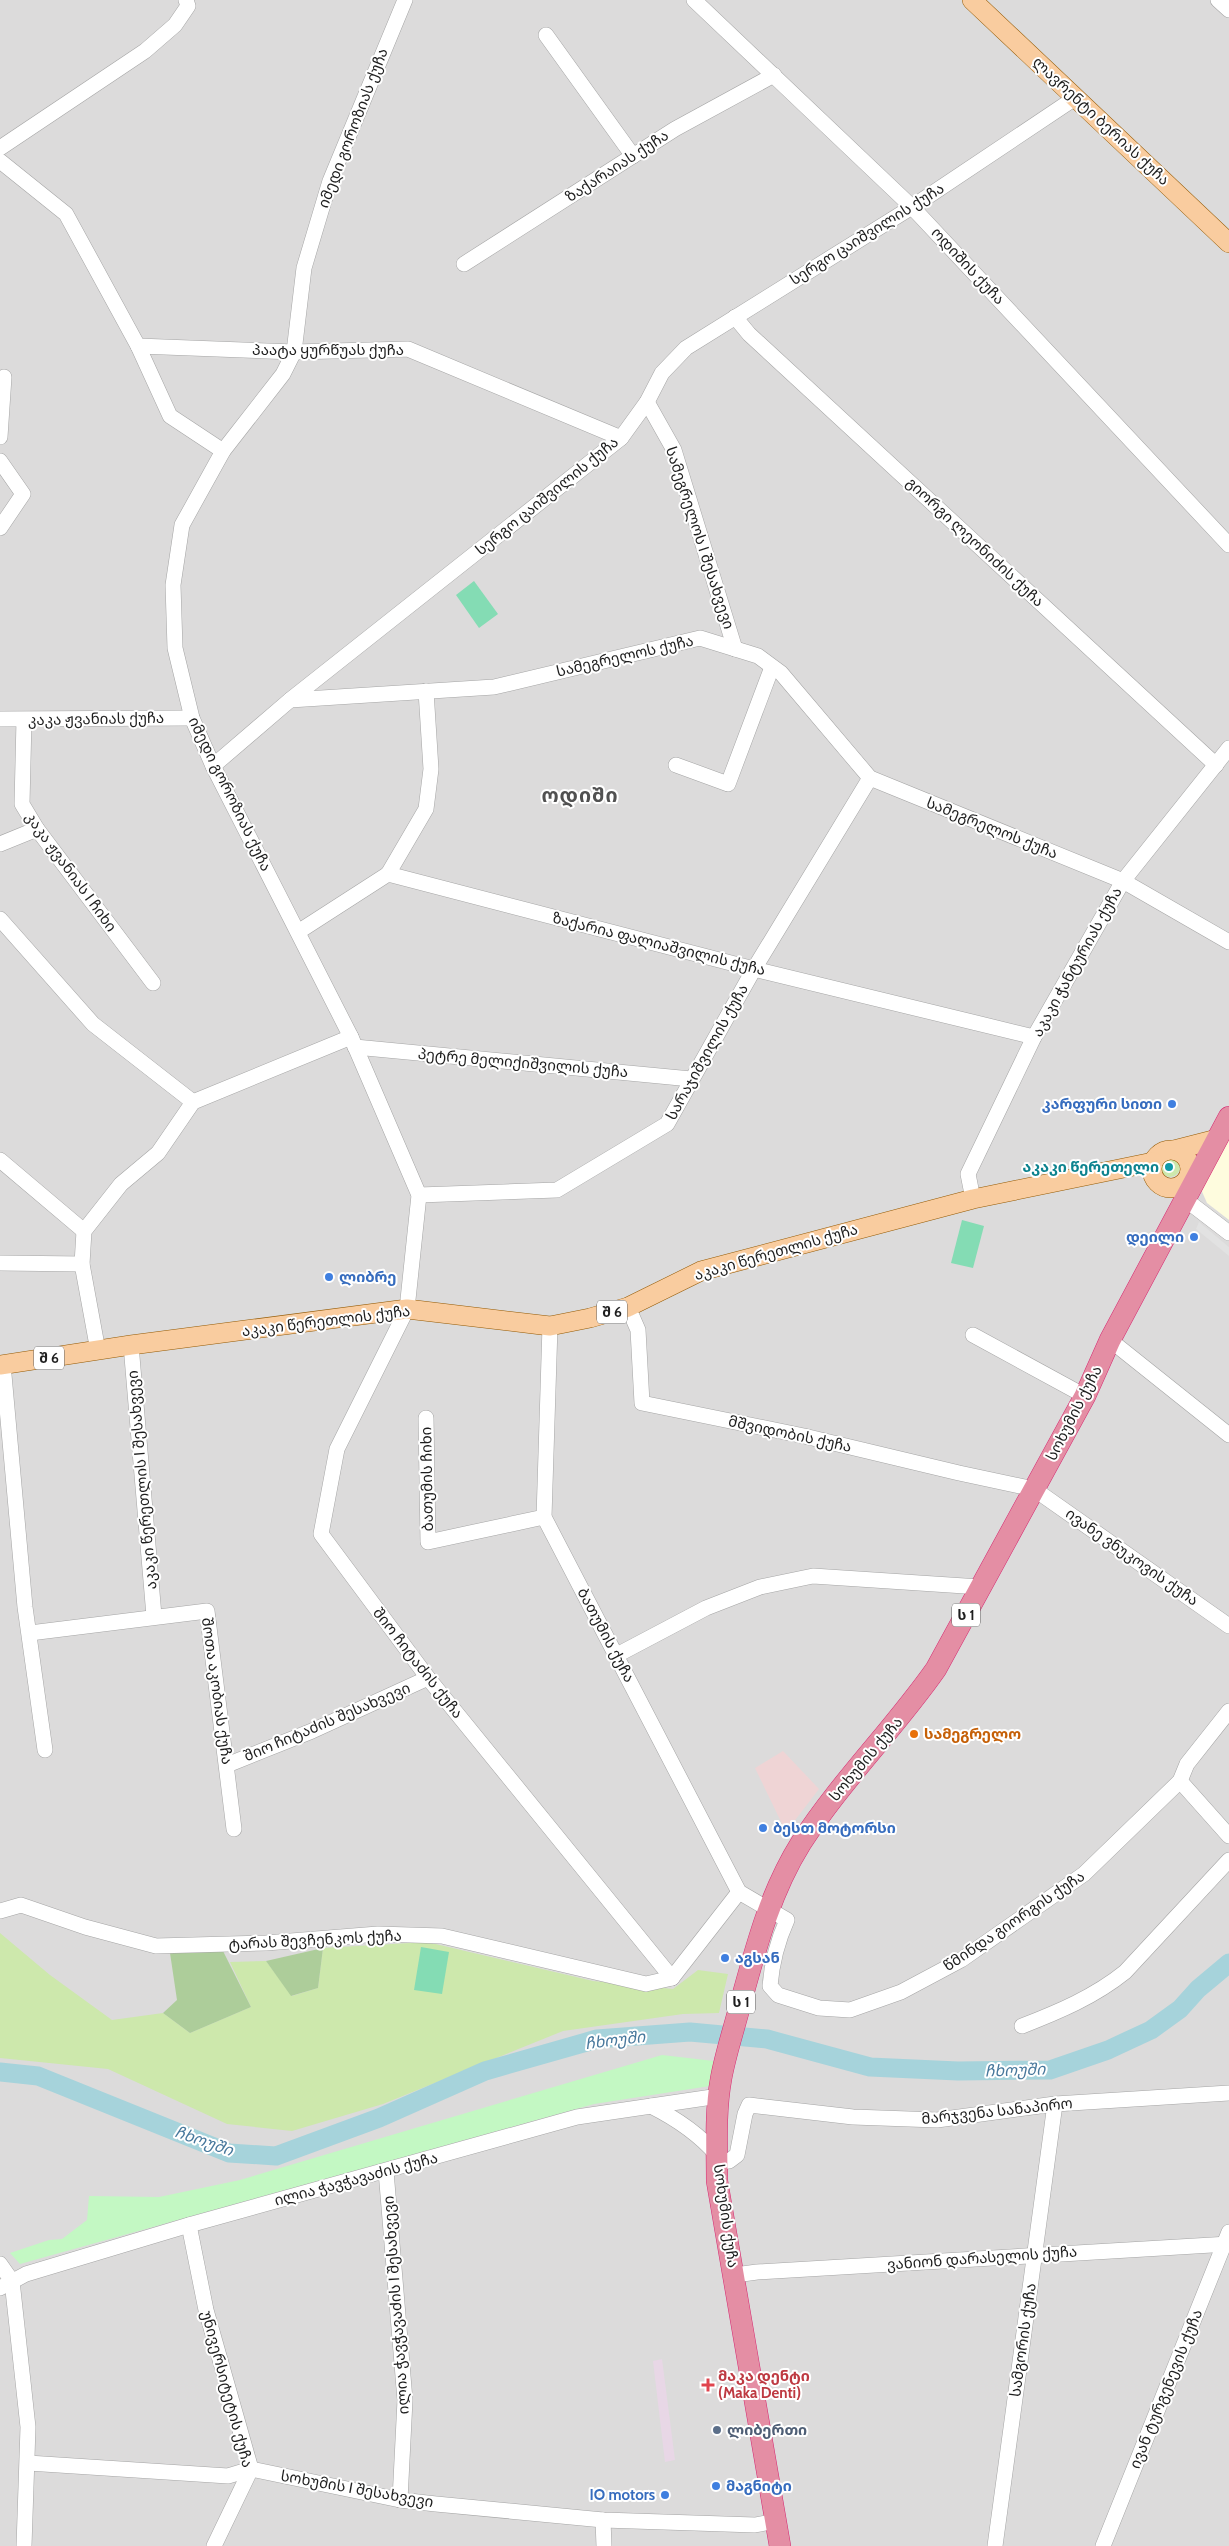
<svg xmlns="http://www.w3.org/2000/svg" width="1229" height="2546" font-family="Cabin,'Noto Sans Georgian',sans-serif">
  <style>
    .residential { fill: #dcdbdb }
    .commercial { fill: #efd4d5 }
    .industrial { fill: #e8d7e6 }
    .education { fill: #fefcde }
    .grass { fill: #cde8ac }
    .forest { fill: #adcd9a }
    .park { fill: #c3f8c3 }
    .pitch { fill: #84dcb4 }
    .parking { fill: #e2e2e2 }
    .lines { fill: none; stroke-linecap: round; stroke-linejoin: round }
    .river { stroke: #a6d3db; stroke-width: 19 }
    .minor-casing { stroke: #a5a5a5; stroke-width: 16 }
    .major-casing { stroke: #945a04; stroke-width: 20 }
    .highway-casing { stroke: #d52971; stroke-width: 22 }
    .minor { stroke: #fff; stroke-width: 15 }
    .major { stroke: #f9cc9f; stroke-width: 19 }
    .highway { stroke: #e48ea4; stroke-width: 21 }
    .shop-dot { fill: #3f7fe0; stroke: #fff; stroke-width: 2 }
    .culture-dot { fill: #0f9aa8; stroke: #fff; stroke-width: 2 }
    .food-dot { fill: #e8710a; stroke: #fff; stroke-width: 2 }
    .health-dot { fill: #e0444e; stroke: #fff; stroke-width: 2 }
    .service-dot { fill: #5c6f8a; stroke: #fff; stroke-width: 2 }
    .labels { text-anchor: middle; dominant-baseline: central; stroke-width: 4; stroke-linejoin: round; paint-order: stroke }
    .shield { fill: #fff; stroke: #626262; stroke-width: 1 }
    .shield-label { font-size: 14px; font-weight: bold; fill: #1e1e1e }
    .street-label { font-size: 15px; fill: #1e1e1e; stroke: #fff }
    .shop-label { font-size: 15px; font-weight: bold; fill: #366cbe; stroke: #fff; text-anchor: start }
    .culture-label { font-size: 15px; font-weight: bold; fill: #0d838f; stroke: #fff; text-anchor: end }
    .food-label { font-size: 15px; font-weight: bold; fill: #c56008; stroke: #fff; text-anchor: start }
    .health-label { font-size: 15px; font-weight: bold; fill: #be3a42; stroke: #fff; text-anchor: start }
    .service-label { font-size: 15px; font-weight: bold; fill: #4e5e75; stroke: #fff; text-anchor: start }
    .water-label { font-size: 16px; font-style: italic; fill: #47789c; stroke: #fff }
    .district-label { font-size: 20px; font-weight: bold; letter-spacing: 1px; fill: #515151; stroke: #fff }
  </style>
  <rect width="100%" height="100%" fill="#efebe4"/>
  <!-- residential -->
  <rect class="residential" x="0" y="0" width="1229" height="2546"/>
  <!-- commercial -->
  <path class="commercial" d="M783 1751 819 1789 786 1832 755 1768Z"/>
  <!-- industrial -->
  <path class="industrial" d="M662 2359 675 2460 665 2462 653 2361Z"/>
  <!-- education -->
  <path class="education" d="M1229 1136V1220L1207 1203 1200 1187Z"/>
  <!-- grass -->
  <g class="grass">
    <circle cx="1170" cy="1167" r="10"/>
    <path d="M0 1933 50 1975 112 2020 163 2013 190 2033 251 2007 230 1962 266 1961 292 1996 318 1988 323 1948 427 1942 593 1981 673 1989 698 1970 728 1974 719 2013 683 2014 563 2031 383 2104 292 2131 227 2124 108 2069 0 2058Z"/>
  </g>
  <!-- forest -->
  <g class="forest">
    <path d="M323 1948 318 1988 291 1996 266 1961Z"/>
    <path d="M223 1951 251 2007 190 2033 163 2013 177 2000 170 1953Z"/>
  </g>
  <!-- park -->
  <path class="park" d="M662 2055 714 2061 710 2086 594 2104 20 2264 10 2253 49 2240 62 2239 87 2220 89 2196 159 2197 240 2180Z"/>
  <!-- pitch -->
  <g class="pitch">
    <path d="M474 581 498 614 479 628 456 595Z"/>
    <path d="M962 1220 984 1226 973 1268 951 1263Z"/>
    <path d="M421 1947 449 1952 442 1994 414 1990Z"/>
  </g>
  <!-- parking -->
  <path class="parking" d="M1199 1222 1229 1247V1256L1196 1229Z"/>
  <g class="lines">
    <!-- river -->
    <path class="river" d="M0 2072 38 2076 229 2153 276 2156 379 2118 485 2071 597 2039 690 2032 767 2039 870 2067 958 2071 1050 2070 1108 2050 1151 2030 1180 2009 1198 1989 1229 1963"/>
    <!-- minor casing -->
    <g class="minor-casing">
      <g id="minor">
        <path d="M405 0 330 181 304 268 294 352 283 374 223 451 182 525 173 585 175 648 192 718 213 766 351 1037 419 1195 407 1309 337 1449 321 1534 428 1678 672 1978"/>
        <path d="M694 0 912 207 1229 545"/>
        <path d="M1218 0 1229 10"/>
        <path d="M546 35 633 156"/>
        <path d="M0 148 145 51 175 25 188 6 186 0"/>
        <path d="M0 161 66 214 138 346 294 352 408 349 621 438"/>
        <path d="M464 264 675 129 774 75"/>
        <path d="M735 317 749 334 1216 765"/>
        <path d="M138 346 170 416 223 451"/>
        <path d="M647 402 674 450 735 649"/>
        <path d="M0 437 4 377"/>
        <path d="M0 461 23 494 0 528"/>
        <path d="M290 700 494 687 700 638 758 656 781 673 870 778 1123 881 1229 942"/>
        <path d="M0 719 192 718"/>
        <path d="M24 720 22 804 37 829 153 983"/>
        <path d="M676 765 728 784 772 667"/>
        <path d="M213 766 290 700 621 438 647 402 662 373 686 348 912 207 1075 98"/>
        <path d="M0 844 37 829"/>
        <path d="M388 874 426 809 431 769 426 691"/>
        <path d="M0 919 93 1024 193 1102"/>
        <path d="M298 932 388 874 754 969 1034 1037"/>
        <path d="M355 1047 691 1079"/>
        <path d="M0 1160 84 1231"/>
        <path d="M419 1195 557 1190 667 1124 754 969 870 778"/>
        <path d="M973 1199 968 1174 1034 1037 1123 881 1229 748"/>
        <path d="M1186 1200 1229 1233"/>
        <path d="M0 1263 82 1264"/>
        <path d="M628 1307 638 1330 642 1403 804 1436 959 1473 1034 1489 1229 1626"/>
        <path d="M550 1326 544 1517 739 1892 787 1920C777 1942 772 1962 770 1986L778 1995 819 2008 850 2010 901 1992 961 1960 1084 1874 1180 1781 1187 1764 1229 1711"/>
        <path d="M973 1335 1085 1396"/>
        <path d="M1110 1340 1229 1435"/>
        <path d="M131 1345 154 1616"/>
        <path d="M98 1351 82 1264 84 1231 121 1184 158 1153 193 1102 351 1037"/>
        <path d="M3 1364 25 1607 45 1750"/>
        <path d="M426 1418 428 1542 544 1517"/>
        <path d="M30 1633 207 1611 234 1829"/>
        <path d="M617 1655 706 1608 760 1587 813 1576 980 1587"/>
        <path d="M227 1765 312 1731 428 1678"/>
        <path d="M1180 1781 1229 1836"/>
        <path d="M0 1911 21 1905 85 1927 156 1946 266 1943 378 1934 442 1936 646 1984 672 1978 739 1892"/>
        <path d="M1022 2026C1058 2012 1094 1997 1125 1972L1229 1860"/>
        <path d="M651 2106C677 2119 698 2133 717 2155"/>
        <path d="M717 2162 729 2161 737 2155 745 2114 749 2105 853 2117 937 2120 1055 2104 1229 2093"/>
        <path d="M386 2171 405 2400 400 2500"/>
        <path d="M189 2225 206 2310 251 2469 214 2546"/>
        <path d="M0 2264 12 2281 28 2427 24 2546"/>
        <path d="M735 2275 757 2272 1229 2244"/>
        <path d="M0 2288 26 2274 189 2225 577 2117 719 2096"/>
        <path d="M28 2463 228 2476 251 2469 400 2500 436 2504 603 2520 755 2525 776 2521"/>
        <path d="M603 2520 604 2546"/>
        <path d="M995 2546 1055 2104"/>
        <path d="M1103 2546 1229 2232"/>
      </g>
    </g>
    <!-- major casing -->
    <g class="major-casing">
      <g id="major">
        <path d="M972 0 1229 243"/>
        <path d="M1174 1150 1217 1139"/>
        <circle cx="1171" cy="1169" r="19"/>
        <path d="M0 1365 131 1345 407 1309 550 1326 590 1318 628 1307 701 1271 973 1199 1153 1162"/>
      </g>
    </g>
    <!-- highway casing -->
    <g class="highway-casing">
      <path id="highway" d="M780 2546 717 2181C717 2148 715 2112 721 2079 725 2056 733 2032 739 2009 755 1951 769 1894 801 1843 841 1781 894 1729 936 1669L1085 1396 1110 1340 1229 1117"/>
    </g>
    <!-- minor -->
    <use href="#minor" class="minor"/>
    <!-- major -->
    <use href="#major" class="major"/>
    <!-- highway -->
    <use href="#highway" class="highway"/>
  </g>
  <!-- markers -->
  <g class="shop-dot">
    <circle cx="1172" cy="1104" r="5"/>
    <circle cx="1194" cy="1237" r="5"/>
    <circle cx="329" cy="1277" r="5"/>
    <circle cx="763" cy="1828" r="5"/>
    <circle cx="725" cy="1958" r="5"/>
    <circle cx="716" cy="2486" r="5"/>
    <circle cx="665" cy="2495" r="5"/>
  </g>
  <circle class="culture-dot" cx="1169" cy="1167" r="5"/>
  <circle class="food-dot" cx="914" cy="1734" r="5"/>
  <path class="health-dot" d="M705.5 2377.5h5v5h5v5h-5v5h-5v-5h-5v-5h5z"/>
  <circle class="service-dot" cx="717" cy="2430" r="5"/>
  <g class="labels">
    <!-- shield labels -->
    <g class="shield">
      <rect x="597" y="1300.5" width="30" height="23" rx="4"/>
      <rect x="34" y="1346.5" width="30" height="23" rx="4"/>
      <rect x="952" y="1603.5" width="28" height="23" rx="4"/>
      <rect x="727" y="1990.5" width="28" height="23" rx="4"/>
    </g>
    <g class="shield-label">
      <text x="612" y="1312">შ 6</text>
      <text x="49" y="1358">შ 6</text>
      <text x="966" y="1615">ს 1</text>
      <text x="741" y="2002">ს 1</text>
    </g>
    <!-- street labels -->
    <g class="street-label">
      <text transform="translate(1101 121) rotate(43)">ლავრენტი ბერიას ქუჩა</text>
      <text transform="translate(353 128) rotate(-69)">იმედი გოროზიას ქუჩა</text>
      <text transform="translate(617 166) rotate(-33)">ზაქარაიას ქუჩა</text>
      <text transform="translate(867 234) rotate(-32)">სერგო ცაიშვილის ქუჩა</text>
      <text transform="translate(968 266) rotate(47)">ოდიშის ქუჩა</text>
      <text x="328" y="350">პაატა ყურწუას ქუჩა</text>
      <text transform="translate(547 496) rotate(-39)">სერგო ცაიშვილის ქუჩა</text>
      <text transform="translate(700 538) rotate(72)">სამეგრელოს I შესახვევი</text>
      <text transform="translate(975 542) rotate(43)">გიორგი ლეონიძის ქუჩა</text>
      <text transform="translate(625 656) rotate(-13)">სამეგრელოს ქუჩა</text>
      <text transform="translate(96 719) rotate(-1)">კაკა ჟვანიას ქუჩა</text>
      <text transform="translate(230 794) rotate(64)">იმედი გოროზიას ქუჩა</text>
      <text transform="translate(992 828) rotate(22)">სამეგრელოს ქუჩა</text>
      <text transform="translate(71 872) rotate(54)">კაკა ჟვანიას I ჩიხი</text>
      <text transform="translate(659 944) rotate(14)">ზაქარია ფალიაშვილის ქუჩა</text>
      <text transform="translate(1077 962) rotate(-61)">აკაკი ჭანტურიას ქუჩა</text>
      <text transform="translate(707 1052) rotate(-61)">სარაჯიშვილის ქუჩა</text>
      <text transform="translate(523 1063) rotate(5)">პეტრე მელიქიშვილის ქუჩა</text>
      <text transform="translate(776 1252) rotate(-16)">აკაკი წერეთლის ქუჩა</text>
      <text transform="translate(326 1321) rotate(-7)">აკაკი წერეთლის ქუჩა</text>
      <text transform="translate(1074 1413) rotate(-63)">სოხუმის ქუჩა</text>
      <text transform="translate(790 1434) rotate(12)">მშვიდობის ქუჩა</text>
      <text transform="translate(427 1479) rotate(-91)">ბათუმის ჩიხი</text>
      <text transform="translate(142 1480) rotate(-95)">აკაკი წერეთლის I შესახვევი</text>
      <text transform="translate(1132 1557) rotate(35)">ივანე ვნუკოვის ქუჩა</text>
      <text transform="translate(606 1635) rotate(62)">ბათუმის ქუჩა</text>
      <text transform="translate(418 1663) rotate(52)">შიო ჩიტაძის ქუჩა</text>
      <text transform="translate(217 1691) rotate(82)">შოთა აკობიას ქუჩა</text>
      <text transform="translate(327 1722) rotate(-23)">შიო ჩიტაძის შესახვევი</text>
      <text transform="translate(866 1759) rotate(-50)">სოხუმის ქუჩა</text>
      <text transform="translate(1014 1921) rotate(-34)">წმინდა გიორგის ქუჩა</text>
      <text transform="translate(315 1940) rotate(-3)">ტარას შევჩენკოს ქუჩა</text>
      <text transform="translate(997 2111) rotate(-6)">მარჯვენა სანაპირო</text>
      <text transform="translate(356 2179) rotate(-15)">ილია ჭავჭავაძის ქუჩა</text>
      <text transform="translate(726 2216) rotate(82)">სოხუმის ქუჩა</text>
      <text transform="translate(982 2258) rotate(-4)">ვანიონ დარასელის ქუჩა</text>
      <text transform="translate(396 2305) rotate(-94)">ილია ჭავჭავაძის I შესახვევი</text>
      <text transform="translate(1023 2340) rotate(-82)">სამგორის ქუჩა</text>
      <text transform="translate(227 2389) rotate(75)">უნივერსიტეტის ქუჩა</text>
      <text transform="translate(1166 2389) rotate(-68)">ივან ტურგენევის ქუჩა</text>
      <text transform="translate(357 2489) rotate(10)">სოხუმის I შესახვევი</text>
    </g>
    <!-- shop labels -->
    <g class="shop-label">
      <text x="1162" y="1104" text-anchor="end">კარფური სითი</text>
      <text x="1184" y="1237" text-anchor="end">დეილი</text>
      <text x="339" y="1277">ლიბრე</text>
      <text x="773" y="1828">ბესთ მოტორსი</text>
      <text x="735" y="1958">აგსან</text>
      <text x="726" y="2486">მაგნიტი</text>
      <text x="655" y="2495" text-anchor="end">IO motors</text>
    </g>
    <!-- culture labels -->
    <g class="culture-label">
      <text x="1159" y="1167">აკაკი წერეთელი</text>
    </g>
    <!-- food labels -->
    <g class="food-label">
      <text x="924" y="1734">სამეგრელო</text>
    </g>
    <!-- health labels -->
    <g class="health-label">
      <text x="718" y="2376">მაკა დენტი<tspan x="718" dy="17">(Maka Denti)</tspan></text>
    </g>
    <!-- service labels -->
    <g class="service-label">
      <text x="727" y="2430">ლიბერთი</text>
    </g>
    <!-- water labels -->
    <g class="water-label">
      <text transform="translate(615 2040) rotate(-7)">ჩხოუში</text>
      <text transform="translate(1015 2070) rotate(-2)">ჩხოუში</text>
      <text transform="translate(204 2141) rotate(19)">ჩხოუში</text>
    </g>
    <!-- district labels -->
    <g class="district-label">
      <text x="580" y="795">ოდიში</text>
    </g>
  </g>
</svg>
